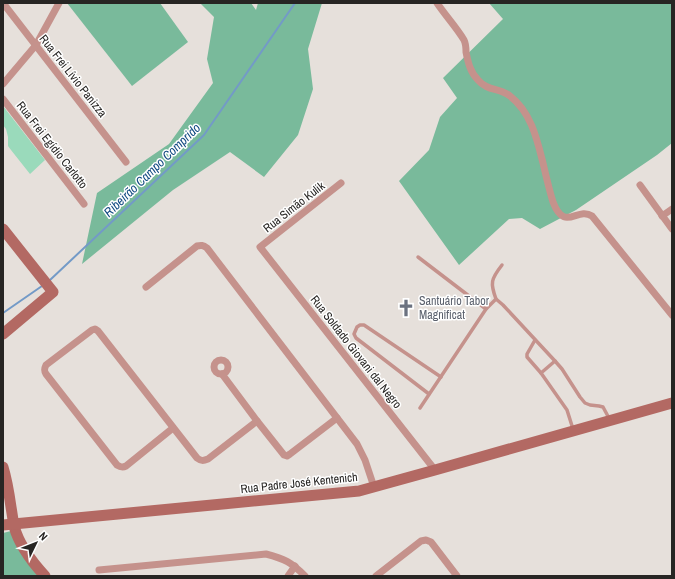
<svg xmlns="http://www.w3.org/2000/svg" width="675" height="579" font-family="'Archivo Narrow',sans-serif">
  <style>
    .green { fill: #9adabb }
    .forest { fill: #79ba9b }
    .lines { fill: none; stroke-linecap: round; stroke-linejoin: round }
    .stream { stroke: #739ac7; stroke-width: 2 }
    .lane { stroke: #c5928c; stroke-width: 3.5 }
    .street { stroke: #c5928c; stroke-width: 7 }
    .secondary { stroke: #b36963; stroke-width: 11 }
    .labels { text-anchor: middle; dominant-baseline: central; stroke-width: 3; stroke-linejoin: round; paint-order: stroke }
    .street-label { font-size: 12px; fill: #272523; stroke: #fff }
    .worship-label { font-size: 12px; fill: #5b616d; stroke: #fff; text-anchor: start }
    .water-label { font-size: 13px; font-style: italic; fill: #104981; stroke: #fff }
  </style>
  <rect width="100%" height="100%" fill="#e6e0db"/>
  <!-- green -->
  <path class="green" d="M3 106 45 160 30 174 11 150 8 146V137L6 129 3 125Z"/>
  <!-- forest -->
  <g class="forest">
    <path d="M67 3H160L188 42 132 86Z"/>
    <path d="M200 3H251L256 10 258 3H322L308 49 313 89 298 135 264 177 230 152 173 190 82 264 97 193 169 144 213 83 207 59 214 17Z"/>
    <path d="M489 3H672V143L657 155 576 210 540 229 522 218 509 219 459 265 399 181 429 150 440 117 457 98 443 78 503 19Z"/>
    <path d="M11 531 39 576H3V533Z"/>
  </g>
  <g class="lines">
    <!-- stream -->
    <g class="stream">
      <path d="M50 280 204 135 295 3"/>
      <path d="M3 313 42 286"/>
    </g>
    <!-- lane -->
    <g class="lane">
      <path d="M418 257 486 309"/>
      <path d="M496 299C490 283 491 279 502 265"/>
      <path d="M535 340 527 354V357L541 373"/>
      <path d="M429 394 356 338 354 334 357 327 360 325H364L441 377"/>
      <path d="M420 408 486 309 496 299 503 305 555 361"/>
      <path d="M573 429 567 410 541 373 555 361 562 369 580 397 585 403 590 405 599 406 603 407 610 420"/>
    </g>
    <!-- street -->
    <g class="street">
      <path d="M3 3 126 162"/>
      <path d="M437 3C445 15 457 28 464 40 466 44 466 48 466 52 468 62 470 72 478 80 487 91 500 88 510 96 531 112 537 139 543 163 546 176 549 189 553 202 565 233 577 206 592 216L672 315"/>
      <path d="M3 84 36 45 59 3"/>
      <path d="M3 99 84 204"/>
      <path d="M341 183 260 247 435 470"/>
      <path d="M640 185 672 229"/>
      <path d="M662 216 672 209"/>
      <path d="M146 287 197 246C201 245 203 245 207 248L357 444 365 460 374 487"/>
      <circle cx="221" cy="367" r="7"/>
      <path d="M222 374 257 421 284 455 287 456 290 454 337 418"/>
      <path d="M173 428 126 466C122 468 120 467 117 465L46 374C44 371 44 369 46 365L92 330 95 329 98 331 197 458C201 461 203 461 208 459L257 421"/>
      <path d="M99 570 266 554C285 559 291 562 305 576"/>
      <path d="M288 576 295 566"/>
      <path d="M376 576 421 541 426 540 431 542 457 576"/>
    </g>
    <!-- secondary -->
    <g class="secondary">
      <path d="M3 229 53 292 3 334"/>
      <path d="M3 467C7 480 9 493 11 507 12 513 13 520 14 526 19 545 32 562 45 576"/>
      <path d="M3 525 359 491 435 470 672 403"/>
    </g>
  </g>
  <!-- icons -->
  <defs>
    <g id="church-bare" transform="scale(1.38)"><path d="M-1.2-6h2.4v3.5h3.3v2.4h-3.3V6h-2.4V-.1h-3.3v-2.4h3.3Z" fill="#6b7280" stroke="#fff" stroke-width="2.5" paint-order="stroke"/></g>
  </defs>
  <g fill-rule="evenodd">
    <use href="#church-bare" x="406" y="308"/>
  </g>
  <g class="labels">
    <!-- street labels -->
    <g class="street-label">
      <text transform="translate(73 76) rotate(52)">Rua Frei Lívio Panizza</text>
      <text transform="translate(52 145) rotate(52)">Rua Frei Egídio Carlotto</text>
      <text transform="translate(294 207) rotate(-38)">Rua Simão Kulik</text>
      <text transform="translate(356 352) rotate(52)">Rua Soldado Giovani dal Negro</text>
      <text transform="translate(299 483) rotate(-6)">Rua Padre José Kentenich</text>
    </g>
    <!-- worship labels -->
    <g class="worship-label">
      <text x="419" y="301">Santuário Tabor<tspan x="419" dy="14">Magnificat</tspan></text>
    </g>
    <!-- water labels -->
    <g class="water-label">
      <text transform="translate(152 170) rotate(-44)">Ribeirão Campo Comprido</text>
    </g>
  </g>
  <!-- border -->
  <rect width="675" height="579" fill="none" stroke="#272523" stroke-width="8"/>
  <!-- north arrow -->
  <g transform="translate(36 543) rotate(47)" stroke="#ffffff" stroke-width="3" paint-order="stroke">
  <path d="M0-3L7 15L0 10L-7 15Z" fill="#272523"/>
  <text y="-6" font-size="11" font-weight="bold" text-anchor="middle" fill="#272523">N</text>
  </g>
</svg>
